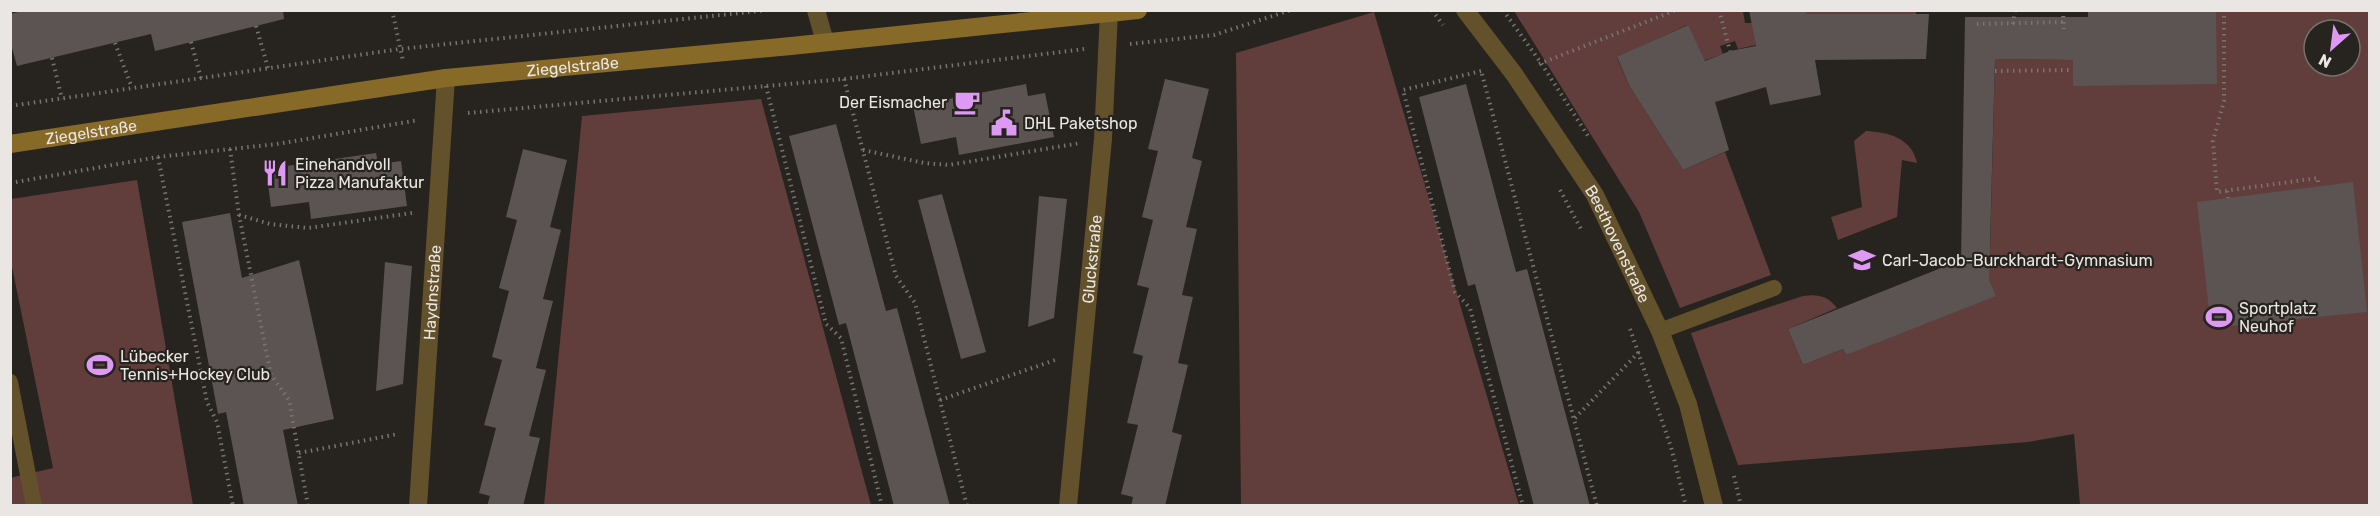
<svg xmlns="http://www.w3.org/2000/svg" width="2380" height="516" font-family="Rubik,sans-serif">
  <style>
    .green { fill: #613d3c; fill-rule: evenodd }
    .building { fill: #5b5452 }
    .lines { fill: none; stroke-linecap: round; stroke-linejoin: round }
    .path { stroke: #787471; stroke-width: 4; stroke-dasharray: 1.5 4.5; stroke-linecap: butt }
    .service { stroke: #63512b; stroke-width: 16 }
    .minor { stroke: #63512b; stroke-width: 18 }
    .secondary { stroke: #876928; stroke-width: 18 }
    .labels { text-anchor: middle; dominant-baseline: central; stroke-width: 4.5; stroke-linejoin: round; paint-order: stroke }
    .street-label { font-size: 16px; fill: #e9e6e3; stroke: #27231f }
    .poi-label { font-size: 16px; fill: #e9e6e3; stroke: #27231f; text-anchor: start }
  </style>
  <rect width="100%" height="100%" fill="#27231f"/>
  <!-- green -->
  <g class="green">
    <path d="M1916 10V14H1806V11Z"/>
    <path d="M1514 11H1743L1745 23H1752L1756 45 1738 49 1735 41 1720 46 1723 54 1703 61 1687 25 1617 58 1630 87 1683 170 1725 152 1771 275 1680 308 1639 212Z"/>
    <path d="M2216 11H2369V505H2080L2074 434 2028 442 1738 465 1691 333 1803 296C1818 294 1828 296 1837 308L1788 329 1803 365 1843 349 1846 355 1977 253 1990 249 1995 59 2073 60V85ZM2314 30H2350V66H2314Z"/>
    <path d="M1374 12 1519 505H1241L1236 53Z"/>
    <path d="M761 99 871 505H544L582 116Z"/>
    <path d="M1866 131C1888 132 1912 138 1917 163L1902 160 1897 217 1838 240 1831 217 1862 207 1854 141Z"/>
    <path d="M137 180 193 505H11L10 478 53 468 11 262V199Z"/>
  </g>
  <!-- building -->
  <g class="building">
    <path d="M26 10H283L284 19 155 51 151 34 17 66 10 41V14Z"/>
    <path d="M1749 10H1806V14H1929L1926 59 1815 60 1821 95 1770 105 1766 87 1715 102 1729 150 1683 170 1630 87 1617 57 1688 25 1705 61 1730 51 1756 46Z"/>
    <path d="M2088 10H2216L2217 84 2073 86V60L1995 59 1989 280 1996 296 1846 355 1843 349 1803 365 1788 329 1961 260 1965 17H2088Z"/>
    <path d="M1165 79 1209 89 1192 158 1202 161 1186 227 1197 229 1182 295 1193 297 1178 363 1188 365 1172 432 1182 435 1165 506H1131L1133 497 1121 494 1138 425 1127 423 1143 356 1133 353 1149 288 1137 285 1153 220 1142 217 1158 151 1148 149Z"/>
    <path d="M1026 84 1028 96 1045 93 1054 137 959 155 956 137 921 144 913 106Z"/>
    <path d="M1466 84 1516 272 1527 269 1590 506H1534L1475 284 1468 286 1419 97Z"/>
    <path d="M836 124 886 311 897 308 950 506H894L846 323 839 325 789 136Z"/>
    <path d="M523 149 567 160 550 227 561 230 543 299 553 301 536 368 546 370 529 436 540 438 523 506H487L490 496 479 493 496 428 484 425 502 360 492 357 509 291 499 288 517 220 506 217Z"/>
    <path d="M376 153 378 164 401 161 407 206 311 219 309 202 271 207 266 169Z"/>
    <path d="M2353 182 2367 312 2211 328 2197 202Z"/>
    <path d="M942 194 986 352 961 359 918 200Z"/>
    <path d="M1039 196 1067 199 1054 318 1028 327Z"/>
    <path d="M230 213 242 278 299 260 334 419 283 430 298 506H244L226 412 218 414 182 222Z"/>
    <path d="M385 262 412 266 403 384 376 391Z"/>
  </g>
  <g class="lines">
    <!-- path -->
    <g class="path">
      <path d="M392 10 403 61"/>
      <path d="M1432 10 1443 25"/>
      <path d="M1503 10 1541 63 1590 139"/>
      <path d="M1719 10 1730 51"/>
      <path d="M1822 10V14"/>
      <path d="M2063 10 2064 29"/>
      <path d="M2224 10V101L2213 141 2217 192 2318 178V186"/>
      <path d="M1977 24 2064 22"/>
      <path d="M2013 24 2015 10"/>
      <path d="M256 26 268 68"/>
      <path d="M191 42 201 78"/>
      <path d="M115 43 132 88"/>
      <path d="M1130 44 1214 35 1291 10"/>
      <path d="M52 58 62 99"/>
      <path d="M1539 64 1676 10"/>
      <path d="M1481 71 1403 90 1455 292 1470 308 1523 506"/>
      <path d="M1995 71 2073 70"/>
      <path d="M1482 74 1597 506"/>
      <path d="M844 79 896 276 915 303 967 506"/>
      <path d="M766 86 826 324 841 338 882 506"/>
      <path d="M10 106 400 49 768 10"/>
      <path d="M468 113 844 79 1084 49"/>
      <path d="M230 149 239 215 271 375 289 400 308 506"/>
      <path d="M863 150 924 163 949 165 1081 143"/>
      <path d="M158 157 207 402 217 422 233 506"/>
      <path d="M10 183 158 157 277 144 419 120"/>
      <path d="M1560 190 1582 231"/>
      <path d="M2227 191 2228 198"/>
      <path d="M239 215 270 224 308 228 412 213"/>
      <path d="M1630 329 1671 447 1686 506"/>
      <path d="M940 400 1058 359"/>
      <path d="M1575 418 1639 352"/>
      <path d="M299 453 398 434"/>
      <path d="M1734 476 1741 506"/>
    </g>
    <!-- service -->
    <g class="service">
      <path d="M1660 331 1774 288"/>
      <path d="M10 382 34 506"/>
    </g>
    <!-- minor -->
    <g class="minor">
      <path d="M816 10 825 42"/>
      <path id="s1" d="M1465 10 1514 74 1595 195 1660 331 1688 404 1714 506"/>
      <path id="s2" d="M418 506 446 78"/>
      <path id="s3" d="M1068 506 1103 139 1109 12"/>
    </g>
    <!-- secondary -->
    <path class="secondary" id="s4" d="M10 144 446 78 791 46 1138 10"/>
  </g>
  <!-- icons -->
  <defs>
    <g id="cafe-bare" transform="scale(2.07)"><path d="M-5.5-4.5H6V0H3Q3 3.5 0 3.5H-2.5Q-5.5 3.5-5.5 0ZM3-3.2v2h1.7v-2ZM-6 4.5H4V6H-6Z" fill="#dd99f4" stroke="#27231f" stroke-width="2.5" paint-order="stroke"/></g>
    <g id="civic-bare" transform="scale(2.07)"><path d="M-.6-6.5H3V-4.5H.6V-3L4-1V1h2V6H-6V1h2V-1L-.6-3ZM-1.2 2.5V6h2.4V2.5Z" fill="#dd99f4" stroke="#27231f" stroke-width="2.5" paint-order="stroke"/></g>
    <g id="restaurant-bare" transform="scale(2.07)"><path d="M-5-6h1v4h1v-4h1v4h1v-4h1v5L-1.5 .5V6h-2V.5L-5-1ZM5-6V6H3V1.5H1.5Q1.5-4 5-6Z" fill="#dd99f4" stroke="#27231f" stroke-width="2.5" paint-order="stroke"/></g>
    <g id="school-bare" transform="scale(2.07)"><path d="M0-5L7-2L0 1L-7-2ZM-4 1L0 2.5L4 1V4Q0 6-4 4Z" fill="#dd99f4" stroke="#27231f" stroke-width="2.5" paint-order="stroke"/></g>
    <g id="stadium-bare" transform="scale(2.07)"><path d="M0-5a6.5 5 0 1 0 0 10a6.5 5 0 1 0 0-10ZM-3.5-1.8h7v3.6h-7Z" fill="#dd99f4" stroke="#27231f" stroke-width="2.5" paint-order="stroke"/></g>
  </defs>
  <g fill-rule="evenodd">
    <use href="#cafe-bare" x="967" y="102"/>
    <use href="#civic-bare" x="1004" y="123"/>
    <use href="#restaurant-bare" x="275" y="173"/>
    <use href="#school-bare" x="1862" y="260"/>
    <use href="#stadium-bare" x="2219" y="317"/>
    <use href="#stadium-bare" x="100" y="365"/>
  </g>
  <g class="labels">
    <!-- street labels -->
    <g class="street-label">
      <text stroke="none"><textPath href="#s4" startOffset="568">Ziegelstraße</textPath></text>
      <text stroke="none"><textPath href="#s4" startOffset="82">Ziegelstraße</textPath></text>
      <text stroke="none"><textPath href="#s1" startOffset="280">Beethovenstraße</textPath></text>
      <text stroke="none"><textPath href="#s3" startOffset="248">Gluckstraße</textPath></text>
      <text stroke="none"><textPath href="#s2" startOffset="214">Haydnstraße</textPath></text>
    </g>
    <!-- poi labels -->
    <g class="poi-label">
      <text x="947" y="102" text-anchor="end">Der Eismacher</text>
      <text x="1024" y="123">DHL Paketshop</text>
      <text x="295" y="164">Einehandvoll<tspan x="295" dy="18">Pizza Manufaktur</tspan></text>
      <text x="1882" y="260">Carl-Jacob-Burckhardt-Gymnasium</text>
      <text x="2239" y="308">Sportplatz<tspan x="2239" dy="18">Neuhof</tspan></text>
      <text x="120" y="356">Lübecker<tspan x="120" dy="18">Tennis+Hockey Club</tspan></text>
    </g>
  </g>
  <!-- border -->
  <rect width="2380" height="516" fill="none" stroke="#e9e6e3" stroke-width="24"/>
  <!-- north arrow -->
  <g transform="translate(2332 48) rotate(208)"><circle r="28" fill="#27231f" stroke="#75716d" stroke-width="1.5"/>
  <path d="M0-4.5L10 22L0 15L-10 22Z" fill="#dd99f4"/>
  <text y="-9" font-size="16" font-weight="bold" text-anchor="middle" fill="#e9e6e3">N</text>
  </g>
</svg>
